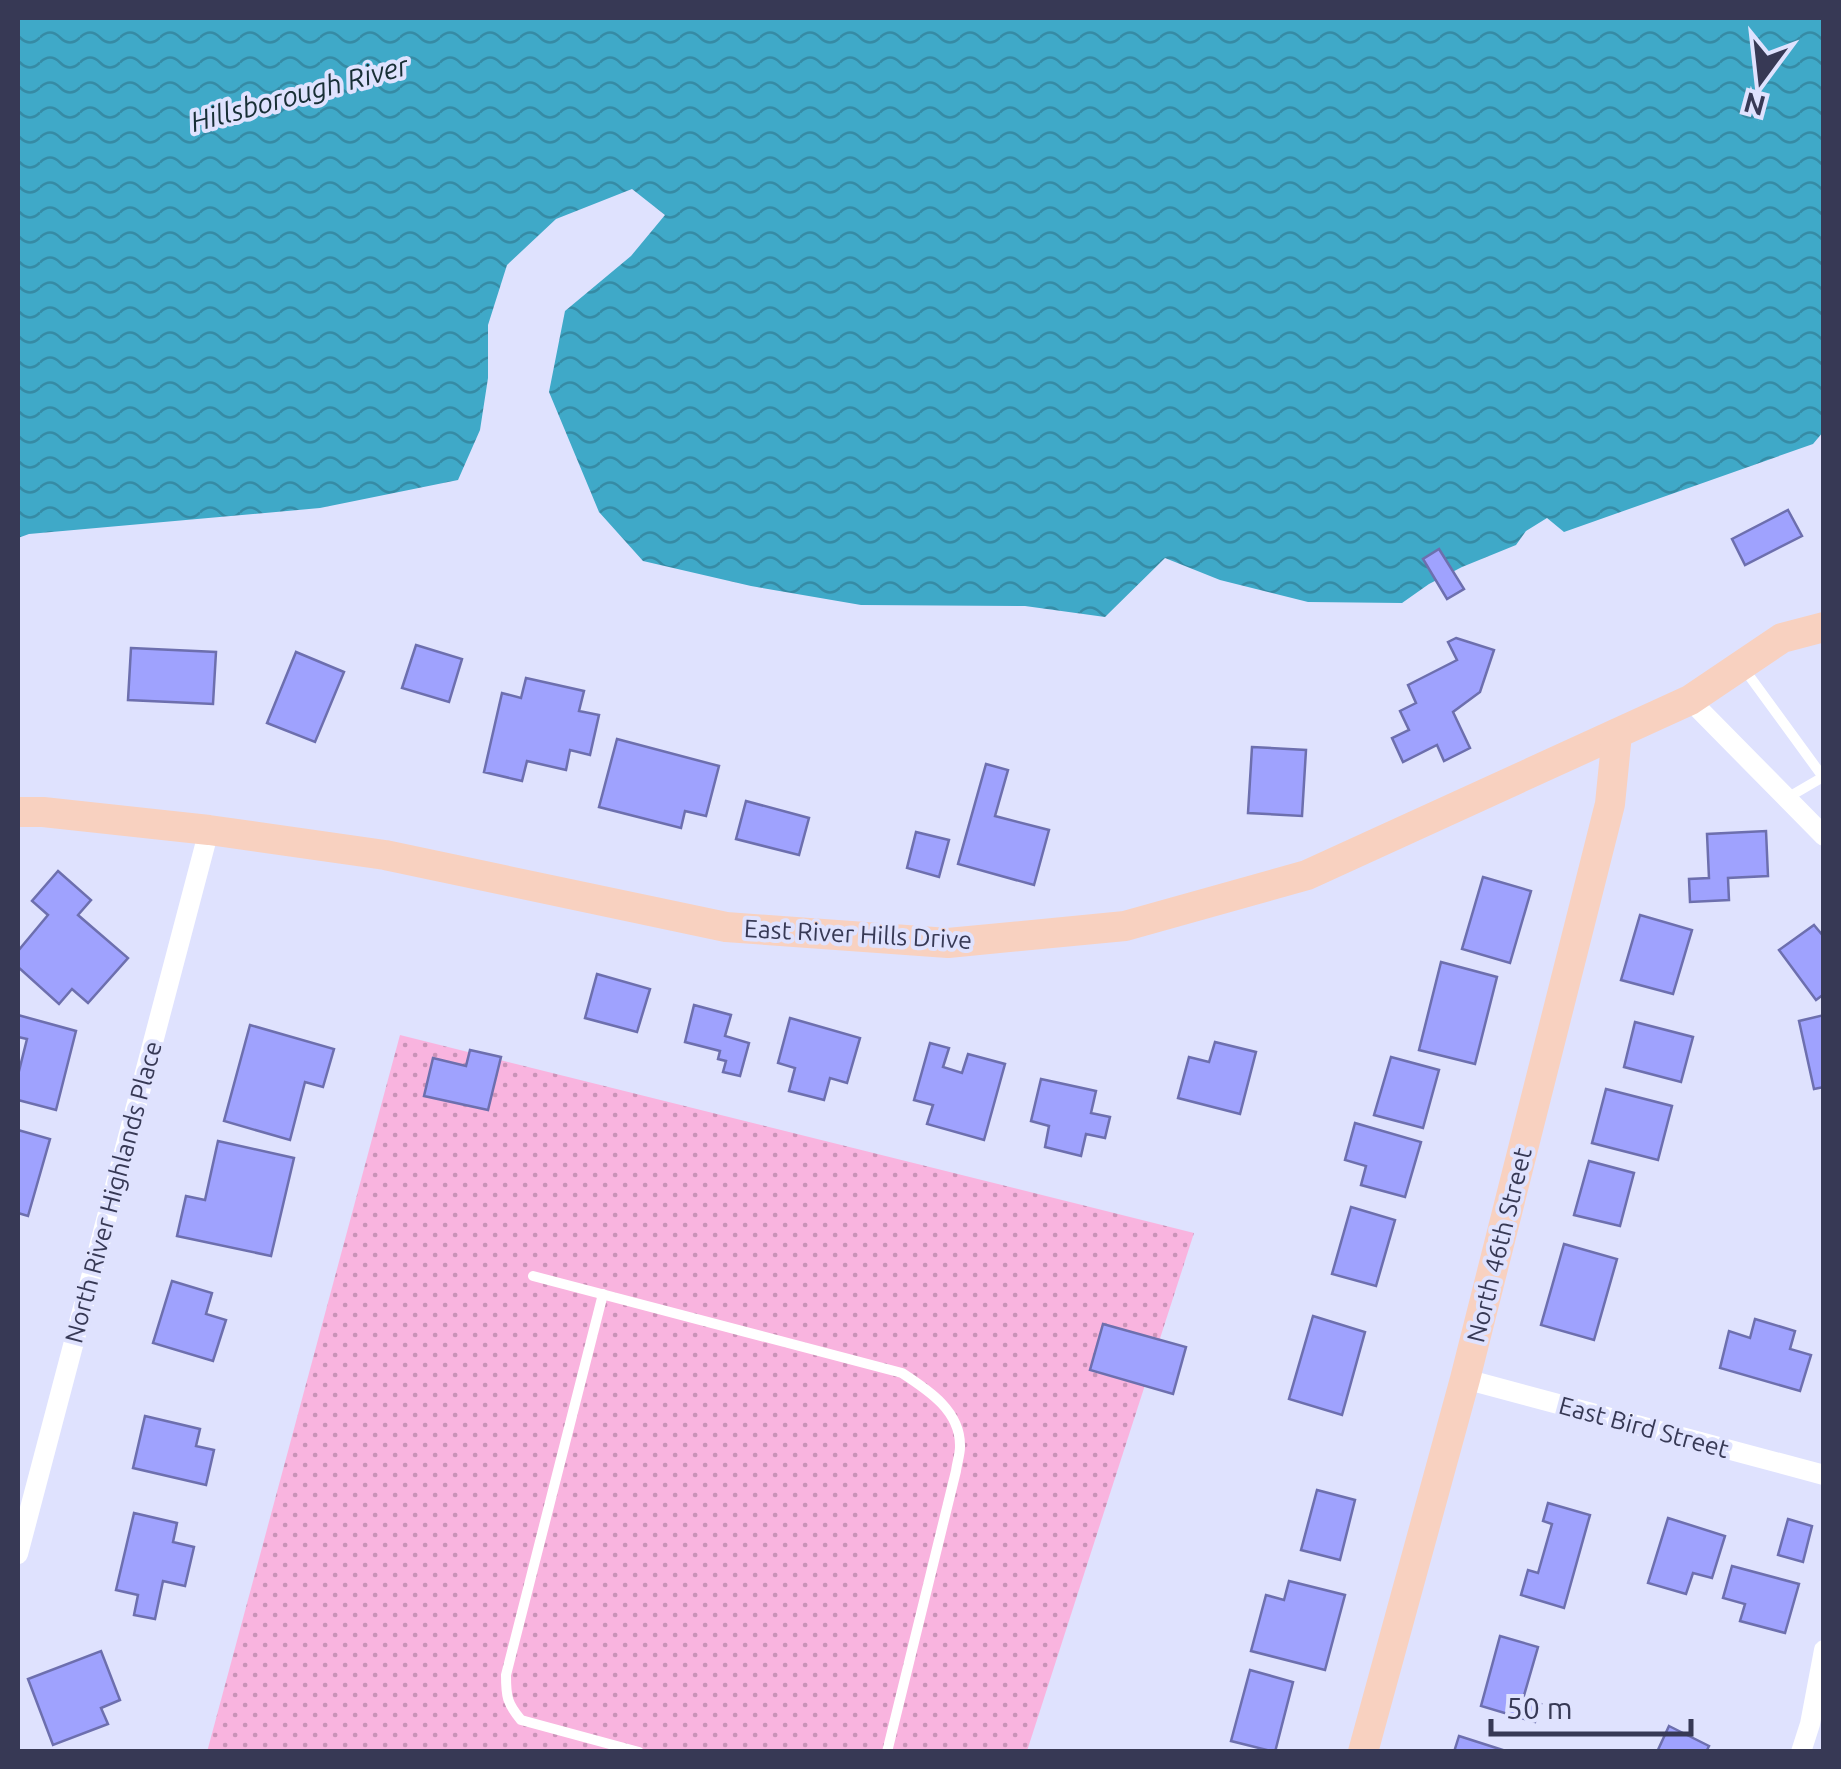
<svg xmlns="http://www.w3.org/2000/svg" width="1841" height="1769" font-family="Ubuntu,sans-serif">
  <style>
    .grass { fill: url(#grass-dots) }
    .water { fill: url(#water-waves) }
    .building { fill: #9fa2fe; stroke: #6d6fae; stroke-width: 2.5 }
    .lines { fill: none; stroke-linecap: round; stroke-linejoin: round }
    .lane { stroke: #fff; stroke-width: 10 }
    .street { stroke: #fff; stroke-width: 20 }
    .secondary { stroke: #f8d1c0; stroke-width: 30 }
    .labels { text-anchor: middle; dominant-baseline: central; stroke-width: 8; stroke-linejoin: round; paint-order: stroke }
    .street-label { font-size: 25px; fill: #373955; stroke: #dfe2fe }
    .water-label { font-size: 28px; font-style: italic; fill: #182f36; stroke: #dfe2fe }
  </style>
  <defs>
    <pattern id="grass-dots" width="8" height="8" patternUnits="userSpaceOnUse" patternTransform="scale(2.5)"><rect width="8" height="8" fill="#f9b4df"/><path d="M2 2h.1M6 6h.1" fill="none" stroke="#ca93b8" stroke-width="1.8" stroke-linecap="round"/></pattern>
    <pattern id="water-waves" width="16" height="10" patternUnits="userSpaceOnUse" patternTransform="scale(2.5)"><rect width="16" height="10" fill="#3fa9c8"/><path d="M0 5q4-4 8 0t8 0" fill="none" stroke="#368ba5"/></pattern>
  </defs>
  <rect width="100%" height="100%" fill="#dfe2fe"/>
  <!-- grass -->
  <path class="grass" d="M400 1035 1194 1233 1027 1751 207 1752Z"/>
  <!-- water -->
  <path class="water" d="M18 18H1823V432L1813 444 1564 532 1547 518 1526 531 1516 545 1462 567 1429 584 1402 603 1308 602 1220 580 1165 558 1105 617 1025 606 861 605 751 586 643 561 599 512 549 392 565 311 631 256 665 215 632 189 556 219 507 265 488 325V378L480 430 458 480 320 508 29 534 18 538Z"/>
  <!-- building -->
  <g class="building">
    <path d="M1788 510 1802 536 1745 565 1732 539Z"/>
    <path d="M1439 549 1464 589 1447 599 1423 559Z"/>
    <path d="M1456 638 1494 650 1480 692 1453 712 1470 748 1444 761 1437 745 1403 762 1392 738 1409 730 1400 711 1416 703 1408 685 1457 660 1448 642Z"/>
    <path d="M416 645 462 659 449 702 402 688Z"/>
    <path d="M131 648 216 652 213 704 128 700Z"/>
    <path d="M296 652 344 672 315 742 267 723Z"/>
    <path d="M526 678 584 691 579 711 599 715 590 755 570 750 566 770 527 761 522 781 484 772 502 693 521 698Z"/>
    <path d="M617 739 719 766 706 816 685 811 681 828 599 807Z"/>
    <path d="M1252 747 1306 750 1302 816 1248 813Z"/>
    <path d="M986 764 1008 770 995 816 1049 830 1034 885 958 864Z"/>
    <path d="M746 801 809 818 799 855 736 839Z"/>
    <path d="M1766 831 1768 876 1728 878 1729 900 1690 902 1689 879 1709 878 1707 834Z"/>
    <path d="M916 832 949 840 939 877 907 868Z"/>
    <path d="M58 871 91 900 78 915 128 958 88 1003 72 989 59 1004 18 967V951L48 915 32 901Z"/>
    <path d="M1483 877 1531 891 1510 963 1462 949Z"/>
    <path d="M1640 915 1692 930 1673 994 1621 980Z"/>
    <path d="M1814 925 1824 937V994L1816 1000 1779 950Z"/>
    <path d="M1441 962 1497 977 1475 1064 1419 1050Z"/>
    <path d="M597 974 650 989 637 1032 585 1018Z"/>
    <path d="M694 1005 731 1015 725 1036 749 1043 740 1076 723 1072 726 1061 718 1059 720 1051 685 1042Z"/>
    <path d="M18 1015 76 1031 56 1110 18 1100V1075L27 1039 18 1037Z"/>
    <path d="M1824 1015V1087L1814 1089 1799 1021Z"/>
    <path d="M790 1018 860 1038 847 1083 830 1078 824 1100 789 1091 795 1068 778 1063Z"/>
    <path d="M1635 1022 1693 1037 1681 1082 1624 1067Z"/>
    <path d="M250 1025 334 1049 323 1087 305 1082 290 1140 224 1121Z"/>
    <path d="M1215 1042 1256 1052 1240 1114 1178 1098 1189 1057 1209 1062Z"/>
    <path d="M930 1043 949 1048 943 1067 962 1073 968 1054 1005 1064 984 1140 927 1124 933 1105 914 1100Z"/>
    <path d="M470 1050 501 1057 488 1110 424 1096 433 1058 466 1066Z"/>
    <path d="M1391 1057 1439 1070 1423 1128 1374 1115Z"/>
    <path d="M1041 1079 1096 1091 1091 1113 1110 1117 1105 1138 1086 1134 1081 1156 1045 1147 1049 1126 1031 1121Z"/>
    <path d="M1606 1089 1672 1106 1658 1160 1592 1143Z"/>
    <path d="M1355 1123 1421 1142 1405 1197 1361 1185 1366 1166 1345 1160Z"/>
    <path d="M18 1130 50 1139 28 1216 18 1213Z"/>
    <path d="M218 1141 294 1158 271 1256 177 1236 186 1196 205 1200Z"/>
    <path d="M1589 1161 1634 1173 1620 1226 1574 1215Z"/>
    <path d="M1351 1207 1395 1220 1376 1286 1332 1274Z"/>
    <path d="M1564 1244 1617 1259 1594 1340 1541 1325Z"/>
    <path d="M172 1281 212 1293 206 1314 226 1320 213 1361 153 1343Z"/>
    <path d="M1313 1316 1365 1332 1342 1415 1289 1399Z"/>
    <path d="M1755 1319 1795 1331 1790 1349 1811 1355 1800 1391 1720 1368 1729 1331 1750 1338Z"/>
    <path d="M1103 1324 1186 1347 1173 1394 1090 1370Z"/>
    <path d="M145 1416 200 1429 196 1446 214 1450 206 1485 133 1468Z"/>
    <path d="M1317 1490 1355 1500 1340 1560 1301 1550Z"/>
    <path d="M1548 1503 1590 1515 1564 1608 1521 1595 1528 1570 1538 1573 1552 1524 1543 1521Z"/>
    <path d="M134 1513 177 1523 173 1542 194 1547 185 1586 163 1581 155 1619 134 1615 138 1595 116 1590Z"/>
    <path d="M1668 1518 1725 1536 1712 1578 1693 1573 1686 1594 1648 1583Z"/>
    <path d="M1788 1519 1812 1526 1803 1562 1778 1555Z"/>
    <path d="M1732 1566 1799 1584 1785 1633 1740 1621 1745 1604 1723 1598Z"/>
    <path d="M1289 1581 1345 1595 1325 1670 1251 1651 1266 1595 1284 1600Z"/>
    <path d="M1500 1636 1538 1647 1523 1699 1541 1704 1535 1722 1481 1706Z"/>
    <path d="M101 1651 120 1700 101 1708 108 1724 53 1745 28 1679Z"/>
    <path d="M1250 1670 1293 1682 1275 1752 1231 1741Z"/>
    <path d="M1669 1726 1709 1746 1706 1752H1657Z"/>
    <path d="M1459 1736 1509 1752H1454Z"/>
  </g>
  <g class="lines">
    <!-- lane -->
    <g class="lane">
      <path d="M1742 666 1823 777 1787 798"/>
      <path d="M533 1276 902 1373C928 1390 961 1411 960 1447 960 1454 957 1463 956 1471L887 1752"/>
      <path d="M603 1294 506 1675C506 1697 507 1703 521 1720L639 1752"/>
    </g>
    <!-- street -->
    <g class="street">
      <path d="M1690 700 1824 836"/>
      <path d="M1465 1379 1824 1475"/>
      <path d="M18 1554 209 830"/>
      <path d="M1801 1752 1810 1724 1824 1650"/>
    </g>
    <!-- secondary -->
    <g class="secondary">
      <path d="M18 812H43L209 830 385 855 726 927 948 943 1125 926 1307 875 1690 700 1782 638 1824 627"/>
      <path d="M1363 1752 1465 1379 1610 804 1617 734"/>
    </g>
  </g>
  <g class="labels">
    <!-- street labels -->
    <g class="street-label">
      <text transform="translate(858 934) rotate(3)">East River Hills Drive</text>
      <text transform="translate(113 1192) rotate(-75)">North River Highlands Place</text>
      <text transform="translate(1499 1245) rotate(-76)">North 46th Street</text>
      <text transform="translate(1644 1427) rotate(15)">East Bird Street</text>
    </g>
    <!-- water labels -->
    <g class="water-label">
      <text transform="translate(299 93) rotate(-15)">Hillsborough River</text>
    </g>
  </g>
  <!-- border -->
  <rect width="1841" height="1769" fill="none" stroke="#373955" stroke-width="40"/>
  <!-- north arrow -->
  <g transform="translate(1761 80) rotate(195)" stroke="#dfe2fe" stroke-width="8" paint-order="stroke">
  <path d="M0-8L18 38L0 25L-18 38Z" fill="#373955"/>
  <text y="-15" font-size="28" font-weight="bold" text-anchor="middle" fill="#373955">N</text>
  </g>
  <!-- scale -->
  <path d="M1491 1719v15h200v-15" fill="none" stroke="#373955" stroke-width="5"/>
  <text x="1506" y="1719" font-size="30" fill="#373955" stroke="#dfe2fe" stroke-width="8" paint-order="stroke">50 m</text>
</svg>
